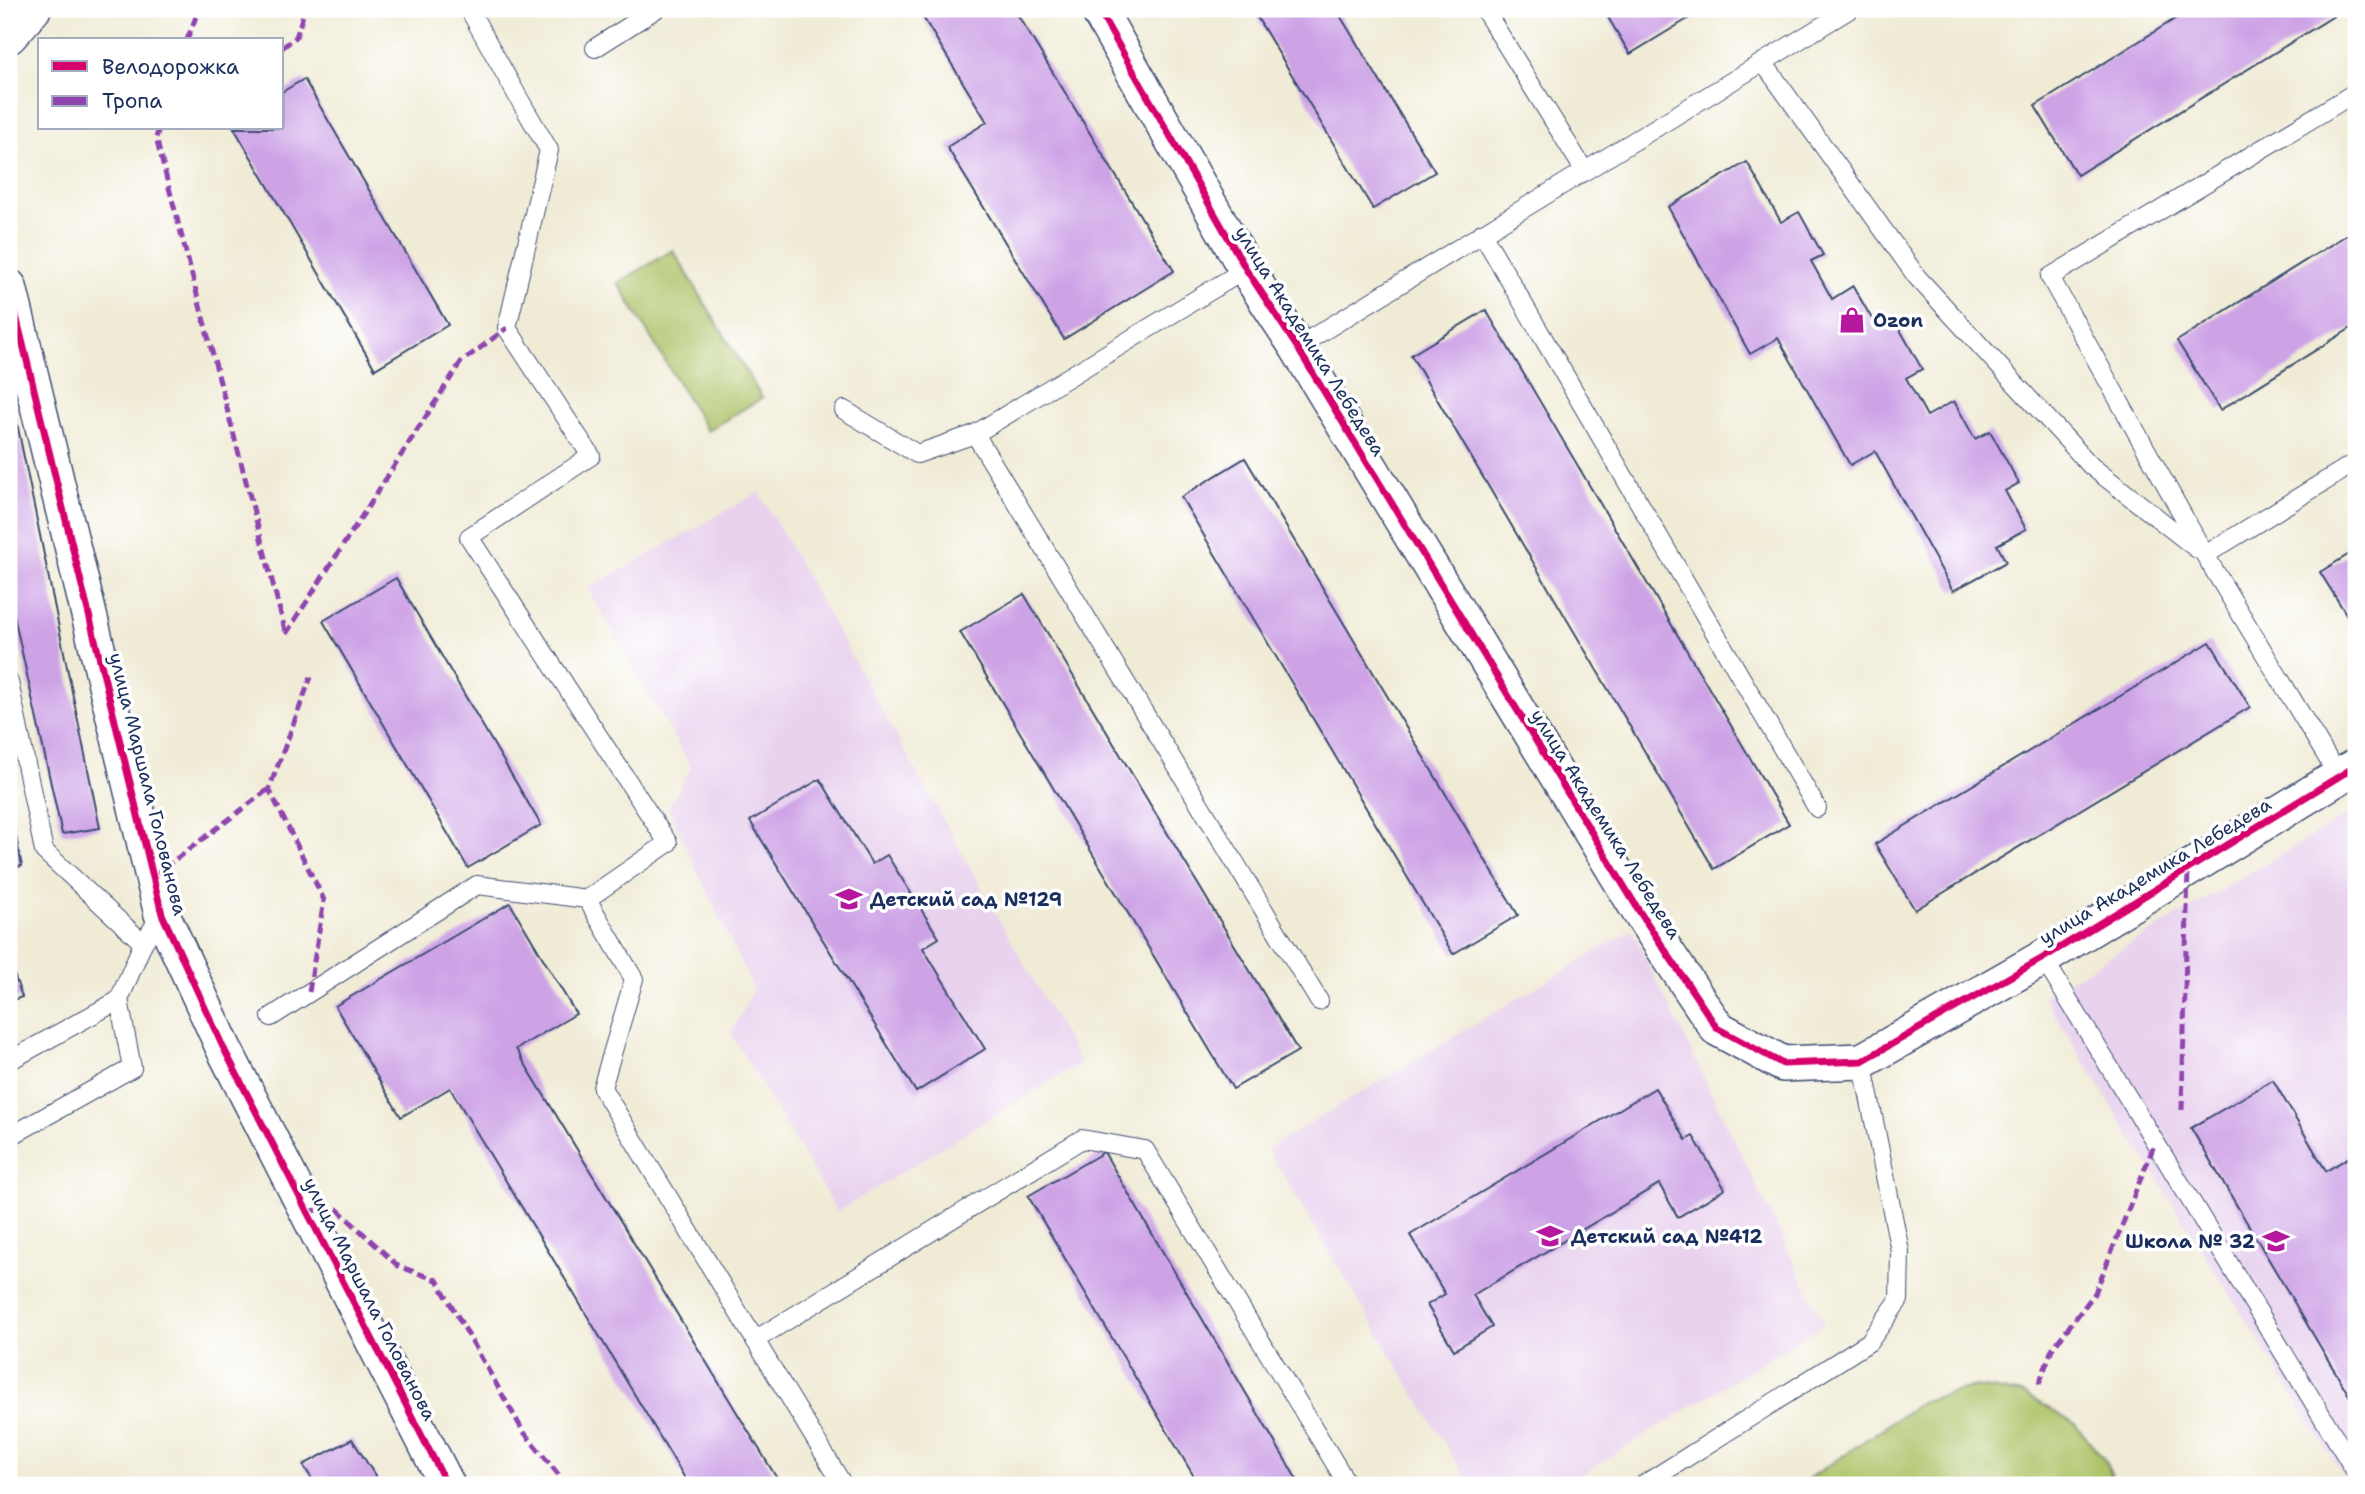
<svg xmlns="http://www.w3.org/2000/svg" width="2365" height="1494" font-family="'Shantell Sans',sans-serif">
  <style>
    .built { fill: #e8d2ee }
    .green { fill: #aec368; stroke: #647963; stroke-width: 2 }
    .building { fill: #cda3e6 }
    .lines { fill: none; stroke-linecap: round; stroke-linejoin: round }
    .lane-casing { stroke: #3b4b70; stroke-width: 20 }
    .street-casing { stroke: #3b4b70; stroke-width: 38 }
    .lane { stroke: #fff; stroke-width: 18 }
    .street { stroke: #fff; stroke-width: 35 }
    .quiet { stroke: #8e44ad; stroke-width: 5; stroke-dasharray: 10 5; stroke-linecap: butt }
    .cycleway-casing { stroke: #fff; stroke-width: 11 }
    .cycleway { stroke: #d6006c; stroke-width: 7 }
    .labels { text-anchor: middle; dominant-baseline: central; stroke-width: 7; stroke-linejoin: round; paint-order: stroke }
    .poi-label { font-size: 19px; font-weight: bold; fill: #1b2f5e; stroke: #fff; text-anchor: start }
    .street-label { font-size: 19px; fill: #1b2f5e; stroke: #fff }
  </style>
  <rect width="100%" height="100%" fill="#fff"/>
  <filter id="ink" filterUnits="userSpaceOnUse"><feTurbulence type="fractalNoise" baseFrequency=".0143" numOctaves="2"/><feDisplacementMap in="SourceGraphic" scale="14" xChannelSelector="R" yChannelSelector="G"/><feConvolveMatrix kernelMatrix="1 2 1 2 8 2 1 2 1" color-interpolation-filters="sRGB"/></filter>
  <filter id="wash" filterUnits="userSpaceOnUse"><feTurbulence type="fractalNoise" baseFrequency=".00686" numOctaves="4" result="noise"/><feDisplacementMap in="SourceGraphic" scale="28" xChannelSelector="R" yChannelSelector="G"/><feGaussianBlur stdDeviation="1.57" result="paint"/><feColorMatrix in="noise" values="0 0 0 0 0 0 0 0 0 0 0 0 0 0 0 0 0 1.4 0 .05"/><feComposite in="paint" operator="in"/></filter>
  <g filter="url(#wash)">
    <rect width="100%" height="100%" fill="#f0ebd5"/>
    <!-- built -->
    <g class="built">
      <path d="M759 492 1080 1063 837 1212 731 1034 753 989 668 808 691 767 588 589Z"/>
      <path d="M2356 810V1485H2349L2043 996Z"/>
      <path d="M1632 930 1824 1324 1565 1485H1470L1267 1149Z"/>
    </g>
    <!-- green -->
    <g class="green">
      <path d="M673 250 762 398 707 431 618 283Z"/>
      <path d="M1975 1387 2024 1394 2075 1424 2104 1459 2116 1485H1800L1923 1401Z"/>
    </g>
    <g id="blocks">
      <!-- building -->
      <g class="building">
        <path d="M918 9H1014L1174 271 1064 339 947 147 987 122Z"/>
        <path d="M1252 9H1336L1435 172 1373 209Z"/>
        <path d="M1603 9H1686L1691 17 1630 54Z"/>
        <path d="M2191 9H2345L2077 175 2035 106Z"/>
        <path d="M304 79 448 325 375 369 234 128H282V92Z"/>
        <path d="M1747 162 1781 222 1799 212 1823 255 1811 261 1832 299 1853 286 1876 326 1893 317 1922 369 1906 378 1927 416 1954 401 1975 439 1990 431 2019 483 2005 491 2026 529 1997 545 2006 562 1953 591 1875 451 1850 465 1778 338 1750 354 1668 207Z"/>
        <path d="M2356 229V325L2220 410 2177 341Z"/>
        <path d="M1486 310 1789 824 1714 869 1411 355Z"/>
        <path d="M9 384 100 828 62 834 9 593Z"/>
        <path d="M1245 458 1518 915 1453 954 1181 497Z"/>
        <path d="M2356 550V630L2320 572Z"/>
        <path d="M396 578 541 825 468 868 323 621Z"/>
        <path d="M1024 594 1298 1051 1233 1089 960 632Z"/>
        <path d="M2210 642 2250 707 1915 910 1875 844Z"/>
        <path d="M820 779 872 864 887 855 939 938 923 948 985 1049 916 1092 750 821Z"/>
        <path d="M9 803 22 866 9 868Z"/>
        <path d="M510 903 576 1014 516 1049 781 1485H689L450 1088 401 1117 335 1006Z"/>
        <path d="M9 960 22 997 9 1001Z"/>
        <path d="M2273 1080 2326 1171 2356 1153V1407L2191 1128Z"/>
        <path d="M1655 1088 1686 1140 1693 1136 1725 1189 1678 1217 1659 1184 1473 1295 1492 1327 1454 1350 1427 1305 1445 1294 1410 1235Z"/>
        <path d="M1104 1152 1300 1485H1199L1028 1196Z"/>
        <path d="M352 1439 381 1485H316L303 1465Z"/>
      </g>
    </g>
  </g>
  <g filter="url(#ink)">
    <use href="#blocks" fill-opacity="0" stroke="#3b4b70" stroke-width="2"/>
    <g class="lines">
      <!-- lane casing -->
      <g class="lane-casing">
        <g id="lane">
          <path d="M469 9 518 97 549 150 507 328 591 456 469 537 668 843 587 899 634 979 602 1088 755 1340"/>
          <path d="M1484 9 1584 170"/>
          <path d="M595 48 656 9"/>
          <path d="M1763 62 1917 277 2091 466 2197 549"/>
          <path d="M1482 233 1817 808"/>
          <path d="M1246 269 975 434 1319 1001"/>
          <path d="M1297 347 1850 9"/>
          <path d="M844 410 917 454 975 434"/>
          <path d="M2205 555 2356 462"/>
          <path d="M9 682 44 851 143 943"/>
          <path d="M2339 777 2205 555 2050 277 2356 92"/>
          <path d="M2043 958 2356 1472"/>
          <path d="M271 1017 477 885 587 899"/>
          <path d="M9 1061 119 1000 143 943 162 914"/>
          <path d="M9 1137 132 1068 119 1000"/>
          <path d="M843 1485 755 1340 1082 1139 1145 1150 1348 1485"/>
          <path d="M1643 1485 1869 1342 1899 1300 1900 1251 1862 1061"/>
        </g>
      </g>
      <!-- street casing -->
      <g class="street-casing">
        <g id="street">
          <path d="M1098 9 1246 269 1297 347 1641 914 1717 1028 1783 1064 1862 1061 2043 958 2356 766"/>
          <path d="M9 36 33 9"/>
          <path d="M9 287 162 914 223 1047 447 1485"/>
        </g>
      </g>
      <!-- lane -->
      <use href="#lane" class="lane"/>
      <!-- street -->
      <use href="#street" class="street"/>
      <!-- quiet -->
      <g class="quiet">
        <path d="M187 40 199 9"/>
        <path d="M282 48 296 37 305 9"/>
        <path d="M159 128 156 138 286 634"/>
        <path d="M286 634 461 362 507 328"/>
        <path d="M152 877 269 789"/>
        <path d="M309 992 324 900 269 789 311 677"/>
        <path d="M2182 1110 2188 869"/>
        <path d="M307 1211 337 1209 398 1266 437 1280 523 1431 567 1485"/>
        <path d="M2039 1384 2052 1349 2095 1293 2155 1143"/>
      </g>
      <!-- cycleway casing -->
      <g class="cycleway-casing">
        <g id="cycleway">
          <path d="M1098 9 1246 269 1297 347 1641 914 1717 1028 1783 1064 1862 1061 2043 958 2356 766"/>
          <path d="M9 287 162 914 223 1047 447 1485"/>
        </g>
      </g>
      <!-- cycleway -->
      <use href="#cycleway" class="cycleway"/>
    </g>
  </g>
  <!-- icons -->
  <defs>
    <g id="shop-bare" transform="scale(2.1)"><path d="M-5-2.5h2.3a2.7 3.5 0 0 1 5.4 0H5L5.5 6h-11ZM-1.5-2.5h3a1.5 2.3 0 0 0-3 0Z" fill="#b5179e" stroke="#fff" stroke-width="2.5" paint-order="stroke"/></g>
    <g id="school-bare" transform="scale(2.1)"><path d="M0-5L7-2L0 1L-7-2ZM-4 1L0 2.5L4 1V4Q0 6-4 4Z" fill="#b5179e" stroke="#fff" stroke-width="2.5" paint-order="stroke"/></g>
  </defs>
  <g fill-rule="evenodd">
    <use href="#shop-bare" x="1852" y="320"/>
    <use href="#school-bare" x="849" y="899"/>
    <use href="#school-bare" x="1550" y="1236"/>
    <use href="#school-bare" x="2276" y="1241"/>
  </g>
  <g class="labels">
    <!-- poi labels -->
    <g class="poi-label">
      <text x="1873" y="320">Ozon</text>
      <text x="870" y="899">Детский сад №129</text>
      <text x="1571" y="1236">Детский сад №412</text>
      <text x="2255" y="1241" text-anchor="end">Школа № 32</text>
    </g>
    <!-- street labels -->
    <g class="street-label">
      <text transform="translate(1310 341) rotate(58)">улица Академика Лебедева</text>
      <text transform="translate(148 784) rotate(76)">улица Маршала Голованова</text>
      <text transform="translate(1606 824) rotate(58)">улица Академика Лебедева</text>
      <text transform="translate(2155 871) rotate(-31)">улица Академика Лебедева</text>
      <text transform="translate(370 1299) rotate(63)">улица Маршала Голованова</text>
    </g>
  </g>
  <!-- margin -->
  <rect width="2365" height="1494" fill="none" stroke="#fff" stroke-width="35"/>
  <!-- legend -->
  <rect x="38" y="38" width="245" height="91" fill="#ffffff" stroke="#a4acbf" stroke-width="2"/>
  <rect x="52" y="61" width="35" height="10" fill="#d6006c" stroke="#a4acbf" stroke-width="2"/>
  <text x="102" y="74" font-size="21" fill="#1b2f5e">Велодорожка</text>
  <rect x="52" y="96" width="35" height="10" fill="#8e44ad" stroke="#a4acbf" stroke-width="2"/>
  <text x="102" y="108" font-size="21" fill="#1b2f5e">Тропа</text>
</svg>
